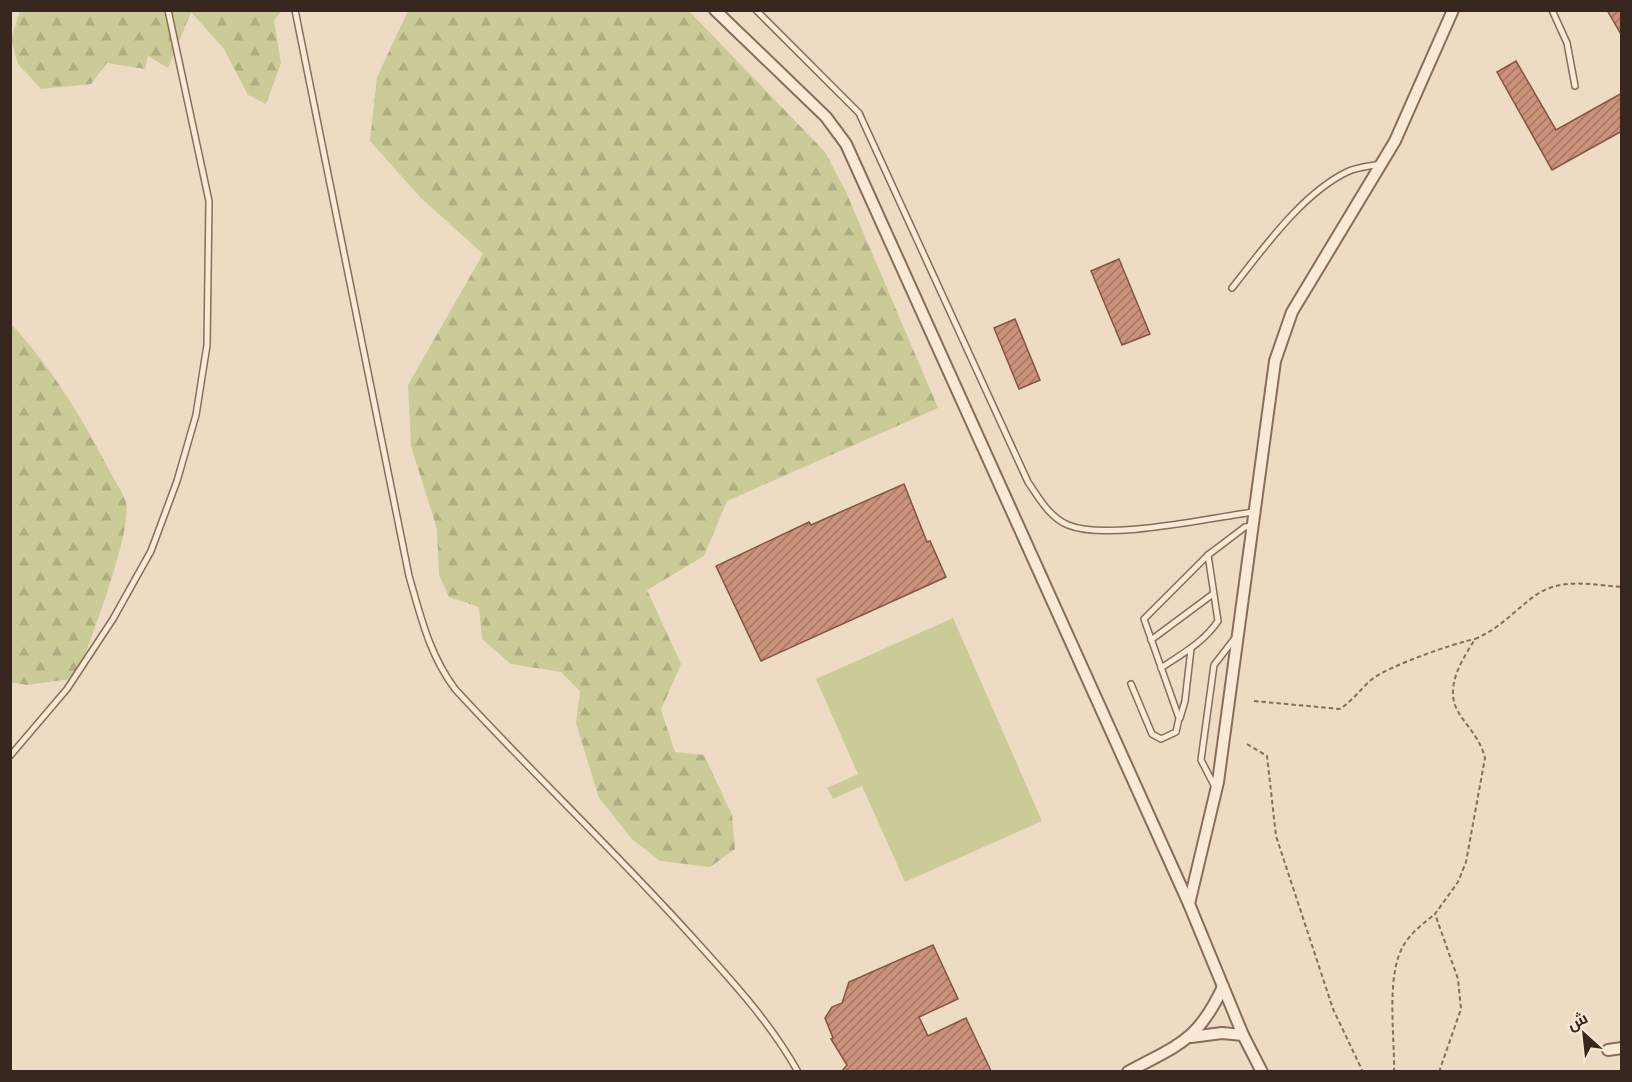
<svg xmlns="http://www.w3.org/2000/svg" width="1632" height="1082" font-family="'Libre Baskerville',Cairo,serif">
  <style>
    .forest { fill: url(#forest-firs) }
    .park { fill: #cacb97 }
    .building { fill: url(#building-hatch); stroke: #855441; stroke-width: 1.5 }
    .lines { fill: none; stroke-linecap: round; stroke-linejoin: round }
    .lane-casing { stroke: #876d5a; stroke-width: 8 }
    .street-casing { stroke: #876d5a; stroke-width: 14 }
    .path { stroke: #876d5a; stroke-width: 2; stroke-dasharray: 4.5 3; stroke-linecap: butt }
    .lane { stroke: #f8ead6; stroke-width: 5 }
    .street { stroke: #f8ead6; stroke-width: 10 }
  </style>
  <defs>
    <pattern id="forest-firs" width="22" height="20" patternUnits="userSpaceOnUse" patternTransform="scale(1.5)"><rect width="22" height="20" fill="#cacb97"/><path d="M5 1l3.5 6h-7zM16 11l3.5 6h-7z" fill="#aeae82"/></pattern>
    <pattern id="building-hatch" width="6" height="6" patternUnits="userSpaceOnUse" patternTransform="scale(1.5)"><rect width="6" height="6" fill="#ca927a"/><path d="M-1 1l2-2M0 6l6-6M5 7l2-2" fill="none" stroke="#a57763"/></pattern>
  </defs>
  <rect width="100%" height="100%" fill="#eddcc3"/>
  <!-- forest -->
  <g class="forest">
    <path d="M20 11H282L274 20 281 63 266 104 248 95 224 49 191 12 168 68 148 56 145 69 107 63 91 84 41 89 18 64 11 39Z"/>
    <path d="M408 11H689L825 152 846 192 938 408 727 501 704 556 647 590 681 664 661 710 675 752 704 755 732 815 735 849 710 867 660 861 632 839 599 798 576 723 580 691 561 672 511 664 482 639 479 607 449 597 439 575 437 529 411 446 408 385 483 254 421 198 370 141 377 77Z"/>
    <path d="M10 323C51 367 82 417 109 470 114 480 123 492 126 503 132 535 89 642 77 678L27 685 10 682Z"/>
  </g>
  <!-- park -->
  <path class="park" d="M953 618 1042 821 905 882 862 786 833 799 827 788 858 774 816 679Z"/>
  <!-- building -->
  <g class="building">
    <path d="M1607 10H1622V36Z"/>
    <path d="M1516 61 1556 130 1622 93V131L1552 170 1497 72Z"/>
    <path d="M1119 259 1150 334 1122 345 1091 271Z"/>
    <path d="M1015 319 1040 380 1019 389 994 328Z"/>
    <path d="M904 484 927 542 930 541 946 577 761 661 716 566 809 522 811 525Z"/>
    <path d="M933 945 958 999 919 1017 928 1036 966 1018 991 1071H842L847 1065 831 1039 833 1038 825 1018 832 1007 842 1003 849 982Z"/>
  </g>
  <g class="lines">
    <!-- lane casing -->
    <g class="lane-casing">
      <g id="lane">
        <path d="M295 10 409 576C421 617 429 654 455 689 533 774 617 853 694 939 732 981 770 1022 798 1072"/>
        <path d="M756 10 859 113 1028 482C1039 498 1049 517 1068 525 1107 541 1208 518 1254 512"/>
        <path d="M1552 10 1567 43 1575 86"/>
        <path d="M1232 288C1263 249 1303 192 1349 171 1358 167 1371 166 1380 164"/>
        <path d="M1151 640 1213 594"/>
        <path d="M1161 668C1182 654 1204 642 1218 621L1208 555"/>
        <path d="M1131 684 1152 734 1161 739 1176 732 1179 718 1144 619 1208 555 1245 527 1251 526"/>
        <path d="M1180 718 1185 701 1191 649"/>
        <path d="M10 756 67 689 113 619 151 551 177 481 196 415 207 345 209 201 168 10"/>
        <path d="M1215 787 1201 760 1214 665 1235 638"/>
      </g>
    </g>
    <!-- street casing -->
    <g class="street-casing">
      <g id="street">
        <path d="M715 10 826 117 846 144 1189 904"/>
        <path d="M1191 1037 1222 1033 1243 1035"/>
        <path d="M1608 1050 1622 1048"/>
        <path d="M1128 1072C1179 1044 1197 1042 1223 987"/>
        <path d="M1262 1072 1243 1035 1189 904 1218 782 1275 361 1292 312 1395 141 1453 10"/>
      </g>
    </g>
    <!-- path -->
    <g class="path">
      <path d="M1254 701 1340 709C1352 701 1360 690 1371 680 1386 667 1454 643 1475 639"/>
      <path d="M1247 744 1267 756 1276 836 1333 1009 1363 1072"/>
      <path d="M1394 1072C1395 1035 1385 973 1405 943 1413 931 1424 923 1435 914"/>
      <path d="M1439 1072 1461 1009 1458 979 1435 914 1458 882 1466 862 1485 758C1479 734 1462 723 1455 705 1447 682 1464 657 1475 639 1503 627 1516 608 1539 593 1563 578 1595 585 1622 587"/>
    </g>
    <!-- lane -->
    <use href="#lane" class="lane"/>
    <!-- street -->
    <use href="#street" class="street"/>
  </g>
  <!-- border -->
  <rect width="1632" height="1082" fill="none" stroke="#37271e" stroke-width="24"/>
  <!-- north arrow -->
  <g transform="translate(1584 1034) rotate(333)" stroke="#f5e7d2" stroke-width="4.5" paint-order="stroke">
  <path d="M0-4.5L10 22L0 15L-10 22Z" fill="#37271e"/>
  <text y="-9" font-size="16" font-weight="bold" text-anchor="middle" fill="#37271e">ش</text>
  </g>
</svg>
